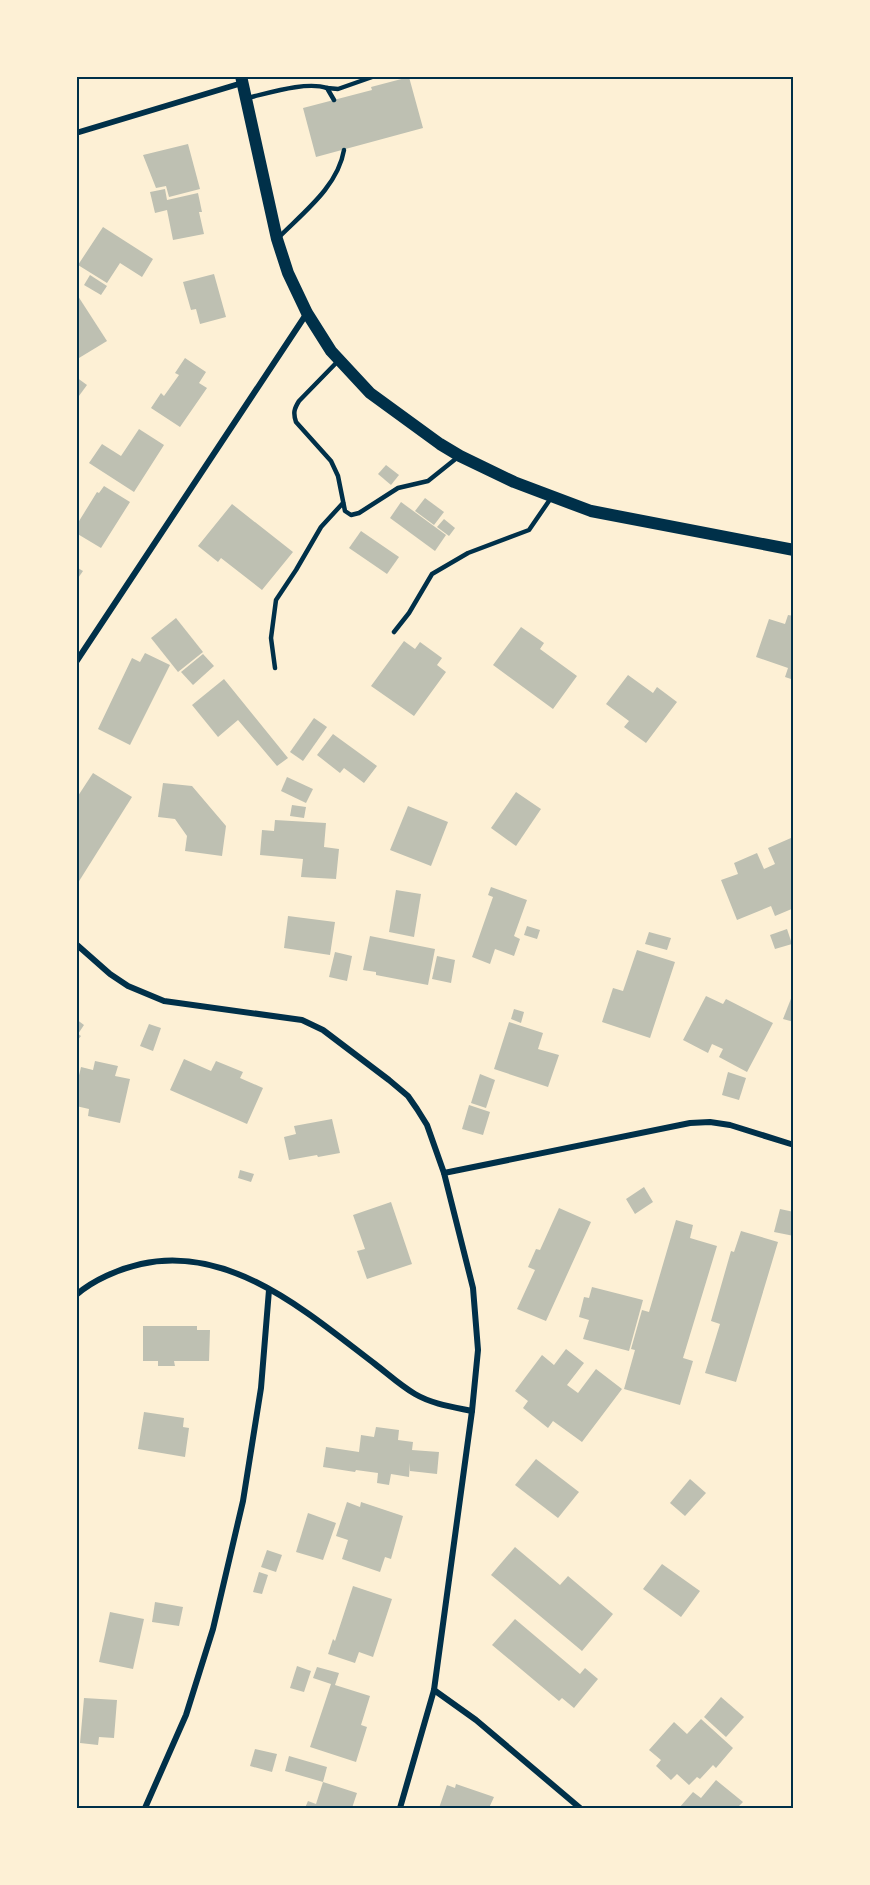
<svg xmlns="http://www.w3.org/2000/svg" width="870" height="1885" font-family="'Space Grotesk',sans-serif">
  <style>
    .building { fill: #bec0b2 }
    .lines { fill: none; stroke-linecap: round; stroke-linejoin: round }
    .service { stroke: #003049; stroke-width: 4.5 }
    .minor { stroke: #003049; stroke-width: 6 }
    .secondary { stroke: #003049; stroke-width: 12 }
    .neatline { fill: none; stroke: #003049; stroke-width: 2 }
  </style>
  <rect width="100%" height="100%" fill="#fdf0d5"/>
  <!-- building -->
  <g class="building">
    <path d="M409 77 423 128 316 157 303 108 372 90 371 87Z"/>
    <path d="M188 144 200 189 169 197 166 186 156 188 143 155Z"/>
    <path d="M165 189 167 200 198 193 202 212H199L204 234 173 240 167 210 155 213 150 192Z"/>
    <path d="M103 227 153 259 142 277 120 263 107 283 78 265Z"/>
    <path d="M214 274 226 317 200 324 196 309 191 310 183 282Z"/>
    <path d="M90 275 107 286 101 295 84 285Z"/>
    <path d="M76 293 107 341 79 358 76 354Z"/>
    <path d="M185 358 206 372 199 383 207 388 180 427 151 408 161 393 164 396 179 375 175 373Z"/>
    <path d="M76 377 87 385 76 400Z"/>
    <path d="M139 429 164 445 134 492 89 463 102 444 121 456Z"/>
    <path d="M386 465 399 475 391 485 378 474Z"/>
    <path d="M104 486 130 502 101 548 76 533V526L97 492 99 493Z"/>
    <path d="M425 498 444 512 434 525 415 511Z"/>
    <path d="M401 502 446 535 435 551 390 518Z"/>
    <path d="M232 504 293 552 262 590 221 558 218 562 198 546Z"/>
    <path d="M444 519 455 528 449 536 437 527Z"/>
    <path d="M361 531 399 557 387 574 349 548Z"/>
    <path d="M76 567 83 571 76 581Z"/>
    <path d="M788 615 794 616V680L785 677 788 668 756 657 769 619 785 624Z"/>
    <path d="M176 618 203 652 178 672 151 638Z"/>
    <path d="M521 627 544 643 540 649 577 676 553 709 493 665Z"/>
    <path d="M404 641 415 649 420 642 442 658 437 665 446 672 414 716 371 686Z"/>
    <path d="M145 653 170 665 130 745 98 729 132 658 140 662Z"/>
    <path d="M203 654 214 666 193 685 181 672Z"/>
    <path d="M628 675 653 693 657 687 677 702 646 743 624 727 629 721 606 704Z"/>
    <path d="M224 679 288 758 277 766 238 720 218 737 192 705Z"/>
    <path d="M314 718 327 727 303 761 290 752Z"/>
    <path d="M333 734 377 766 364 783 344 768 340 773 317 755Z"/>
    <path d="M93 773 132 797 76 886V799Z"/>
    <path d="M287 777 313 789 306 803 281 791Z"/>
    <path d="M163 783 192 786 226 826 222 856 185 851 187 836 175 819 158 817Z"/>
    <path d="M516 792 541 809 516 846 491 828Z"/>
    <path d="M292 805 306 807 304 818 290 816Z"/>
    <path d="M408 806 448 822 431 866 390 850Z"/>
    <path d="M275 820 326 823 324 847 339 849 336 879 301 877 303 859 260 855 262 830 274 831Z"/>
    <path d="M791 838 794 844V908L775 916 771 906 737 920 721 880 738 874 734 863 757 853 764 869 775 864 768 848Z"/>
    <path d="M491 887 527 900 514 936 520 939 514 956 495 949 490 964 472 957 493 897 488 895Z"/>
    <path d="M396 890 421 894 414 937 389 932Z"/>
    <path d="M288 916 335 922 330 955 284 948Z"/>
    <path d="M527 926 540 930 537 939 524 935Z"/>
    <path d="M787 929 792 944 775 949 770 935Z"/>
    <path d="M649 932 671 938 667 950 645 944Z"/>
    <path d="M370 936 435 949 428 985 376 975V972L363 970Z"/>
    <path d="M637 950 675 962 650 1038 602 1022 613 988 623 991Z"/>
    <path d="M335 952 352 956 347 981 329 977Z"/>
    <path d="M437 956 455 960 451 983 432 979Z"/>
    <path d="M794 991V1022L783 1019Z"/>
    <path d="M706 996 723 1004 726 999 773 1023 747 1072 719 1057 723 1049 712 1044 708 1053 683 1040Z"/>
    <path d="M514 1009 524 1012 521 1023 511 1019Z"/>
    <path d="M76 1019 84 1025 78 1034 81 1036 76 1042Z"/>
    <path d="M509 1022 543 1033 538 1049 559 1055 548 1087 494 1069Z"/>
    <path d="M149 1024 161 1028 153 1051 140 1046Z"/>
    <path d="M184 1059 211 1071 216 1061 243 1072 240 1078 263 1088 247 1124 170 1090Z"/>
    <path d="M95 1061 118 1066 115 1076 130 1079 120 1123 88 1116 89 1109 76 1106V1088L81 1067 93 1070Z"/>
    <path d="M728 1072 746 1078 739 1100 722 1095Z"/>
    <path d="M480 1074 495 1080 486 1108 471 1103Z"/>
    <path d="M469 1105 490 1112 483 1135 462 1129Z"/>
    <path d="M332 1119 340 1153 318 1157 317 1155 289 1160 284 1137 296 1134 294 1126Z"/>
    <path d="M240 1170 254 1174 251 1182 238 1178Z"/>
    <path d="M644 1187 653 1202 635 1214 626 1199Z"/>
    <path d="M391 1202 412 1264 367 1279 357 1251 365 1249 353 1215Z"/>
    <path d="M559 1208 591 1222 546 1321 517 1309 535 1270 528 1267 536 1249 540 1250Z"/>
    <path d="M780 1209 794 1212V1236L774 1232Z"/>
    <path d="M676 1220 693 1225 690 1238 717 1246 683 1358 693 1361 680 1405 624 1389 635 1350 631 1349 642 1310 649 1312Z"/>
    <path d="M741 1231 778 1242 736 1382 705 1373 720 1324 711 1321 731 1251 734 1252Z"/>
    <path d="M592 1287 643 1300 629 1351 583 1339 589 1320 579 1317 584 1297 589 1298Z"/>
    <path d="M143 1326H197V1330H210L209 1361H174L175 1366H158V1361H143Z"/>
    <path d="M566 1349 584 1363 567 1385 578 1393 596 1369 622 1389 582 1442 553 1421 548 1428 523 1408 528 1401 515 1391 542 1355 554 1365Z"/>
    <path d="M144 1412 184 1418 183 1427 189 1428 185 1457 138 1449Z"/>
    <path d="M376 1427 399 1430 398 1440 413 1442 412 1450 439 1452 437 1474 410 1471V1463L409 1477 391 1474 389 1485 377 1483 378 1473 356 1470 355 1472 323 1467 326 1447 359 1452 361 1435 374 1437Z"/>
    <path d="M536 1459 579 1492 558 1518 515 1485Z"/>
    <path d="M690 1479 706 1493 685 1516 670 1503Z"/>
    <path d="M347 1502 360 1507 361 1502 403 1516 391 1559 385 1557 380 1572 342 1559 348 1540 336 1536Z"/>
    <path d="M308 1513 336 1523 323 1560 296 1552Z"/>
    <path d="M515 1547 560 1585 568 1576 613 1614 582 1651 491 1575Z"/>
    <path d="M267 1550 282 1555 276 1572 261 1567Z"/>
    <path d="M662 1564 700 1591 681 1617 643 1589Z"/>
    <path d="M259 1572 268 1575 262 1594 253 1592Z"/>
    <path d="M353 1586 392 1599 373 1657 359 1652 355 1663 328 1654 333 1639 335 1641Z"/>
    <path d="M155 1602 183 1607 179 1626 152 1622Z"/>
    <path d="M110 1612 144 1619 133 1669 99 1662Z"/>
    <path d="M515 1619 580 1674 585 1668 598 1679 574 1708 562 1698 559 1701 492 1645Z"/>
    <path d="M297 1666 311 1671 304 1692 290 1688Z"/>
    <path d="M317 1667 339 1673 335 1685 370 1696 361 1725 367 1727 356 1762 310 1747 331 1684 313 1678Z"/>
    <path d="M721 1697 744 1717 726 1737 704 1717Z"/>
    <path d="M84 1698 117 1700 114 1738 99 1737 98 1745 80 1743Z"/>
    <path d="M701 1719 733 1748 716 1768 713 1765 700 1779 697 1777 689 1785 677 1774 671 1780 656 1766 661 1760 649 1750 674 1722 687 1734Z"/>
    <path d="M255 1749 277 1754 272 1772 250 1766Z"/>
    <path d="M289 1756 327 1767 323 1782 285 1771Z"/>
    <path d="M716 1780 743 1802 737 1808H679L693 1792 701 1798Z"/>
    <path d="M323 1782 357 1793 352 1808H305L308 1801 316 1804Z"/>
    <path d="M456 1784 494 1797 489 1808H439L447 1785 455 1788Z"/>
  </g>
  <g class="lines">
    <!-- service -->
    <g class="service">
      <path d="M327 88 338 89 375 76"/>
      <path d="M247 98C269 93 306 81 327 88L334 100"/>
      <path d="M279 237C304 212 338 186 344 150"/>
      <path d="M339 360 299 401C294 409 293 413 296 422L331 461 338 476 345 511 351 515 359 513 398 488 428 481 458 457"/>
      <path d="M394 632 409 613 432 574 468 553 529 530 551 498"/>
      <path d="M275 668 271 638 276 600 296 570 321 527 343 503"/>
    </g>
    <!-- minor -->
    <g class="minor">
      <path d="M76 133 242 83"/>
      <path d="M76 662 307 313"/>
      <path d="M76 944 110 974 128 986 164 1001 302 1020 323 1030 389 1080 408 1096 417 1109 427 1125 444 1173 473 1288 478 1350 472 1411 434 1690 400 1808"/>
      <path d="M444 1173 690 1123 710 1122 730 1125 794 1145"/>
      <path d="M76 1295C93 1280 119 1269 141 1264 231 1244 309 1314 375 1364 388 1374 401 1386 415 1394 432 1404 453 1407 472 1411"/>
      <path d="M434 1690 476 1720 580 1808"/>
      <path d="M145 1808 186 1715 213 1629 243 1501 261 1388 269 1290"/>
    </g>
    <!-- secondary -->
    <path class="secondary" d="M241 76 277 239 288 273 307 313 331 351 370 393 440 444 460 456 514 482 591 511 794 550"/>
  </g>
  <!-- border -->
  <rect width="870" height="1885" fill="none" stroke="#fdf0d5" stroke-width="156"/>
  <rect x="78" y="78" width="714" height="1729" class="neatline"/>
</svg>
